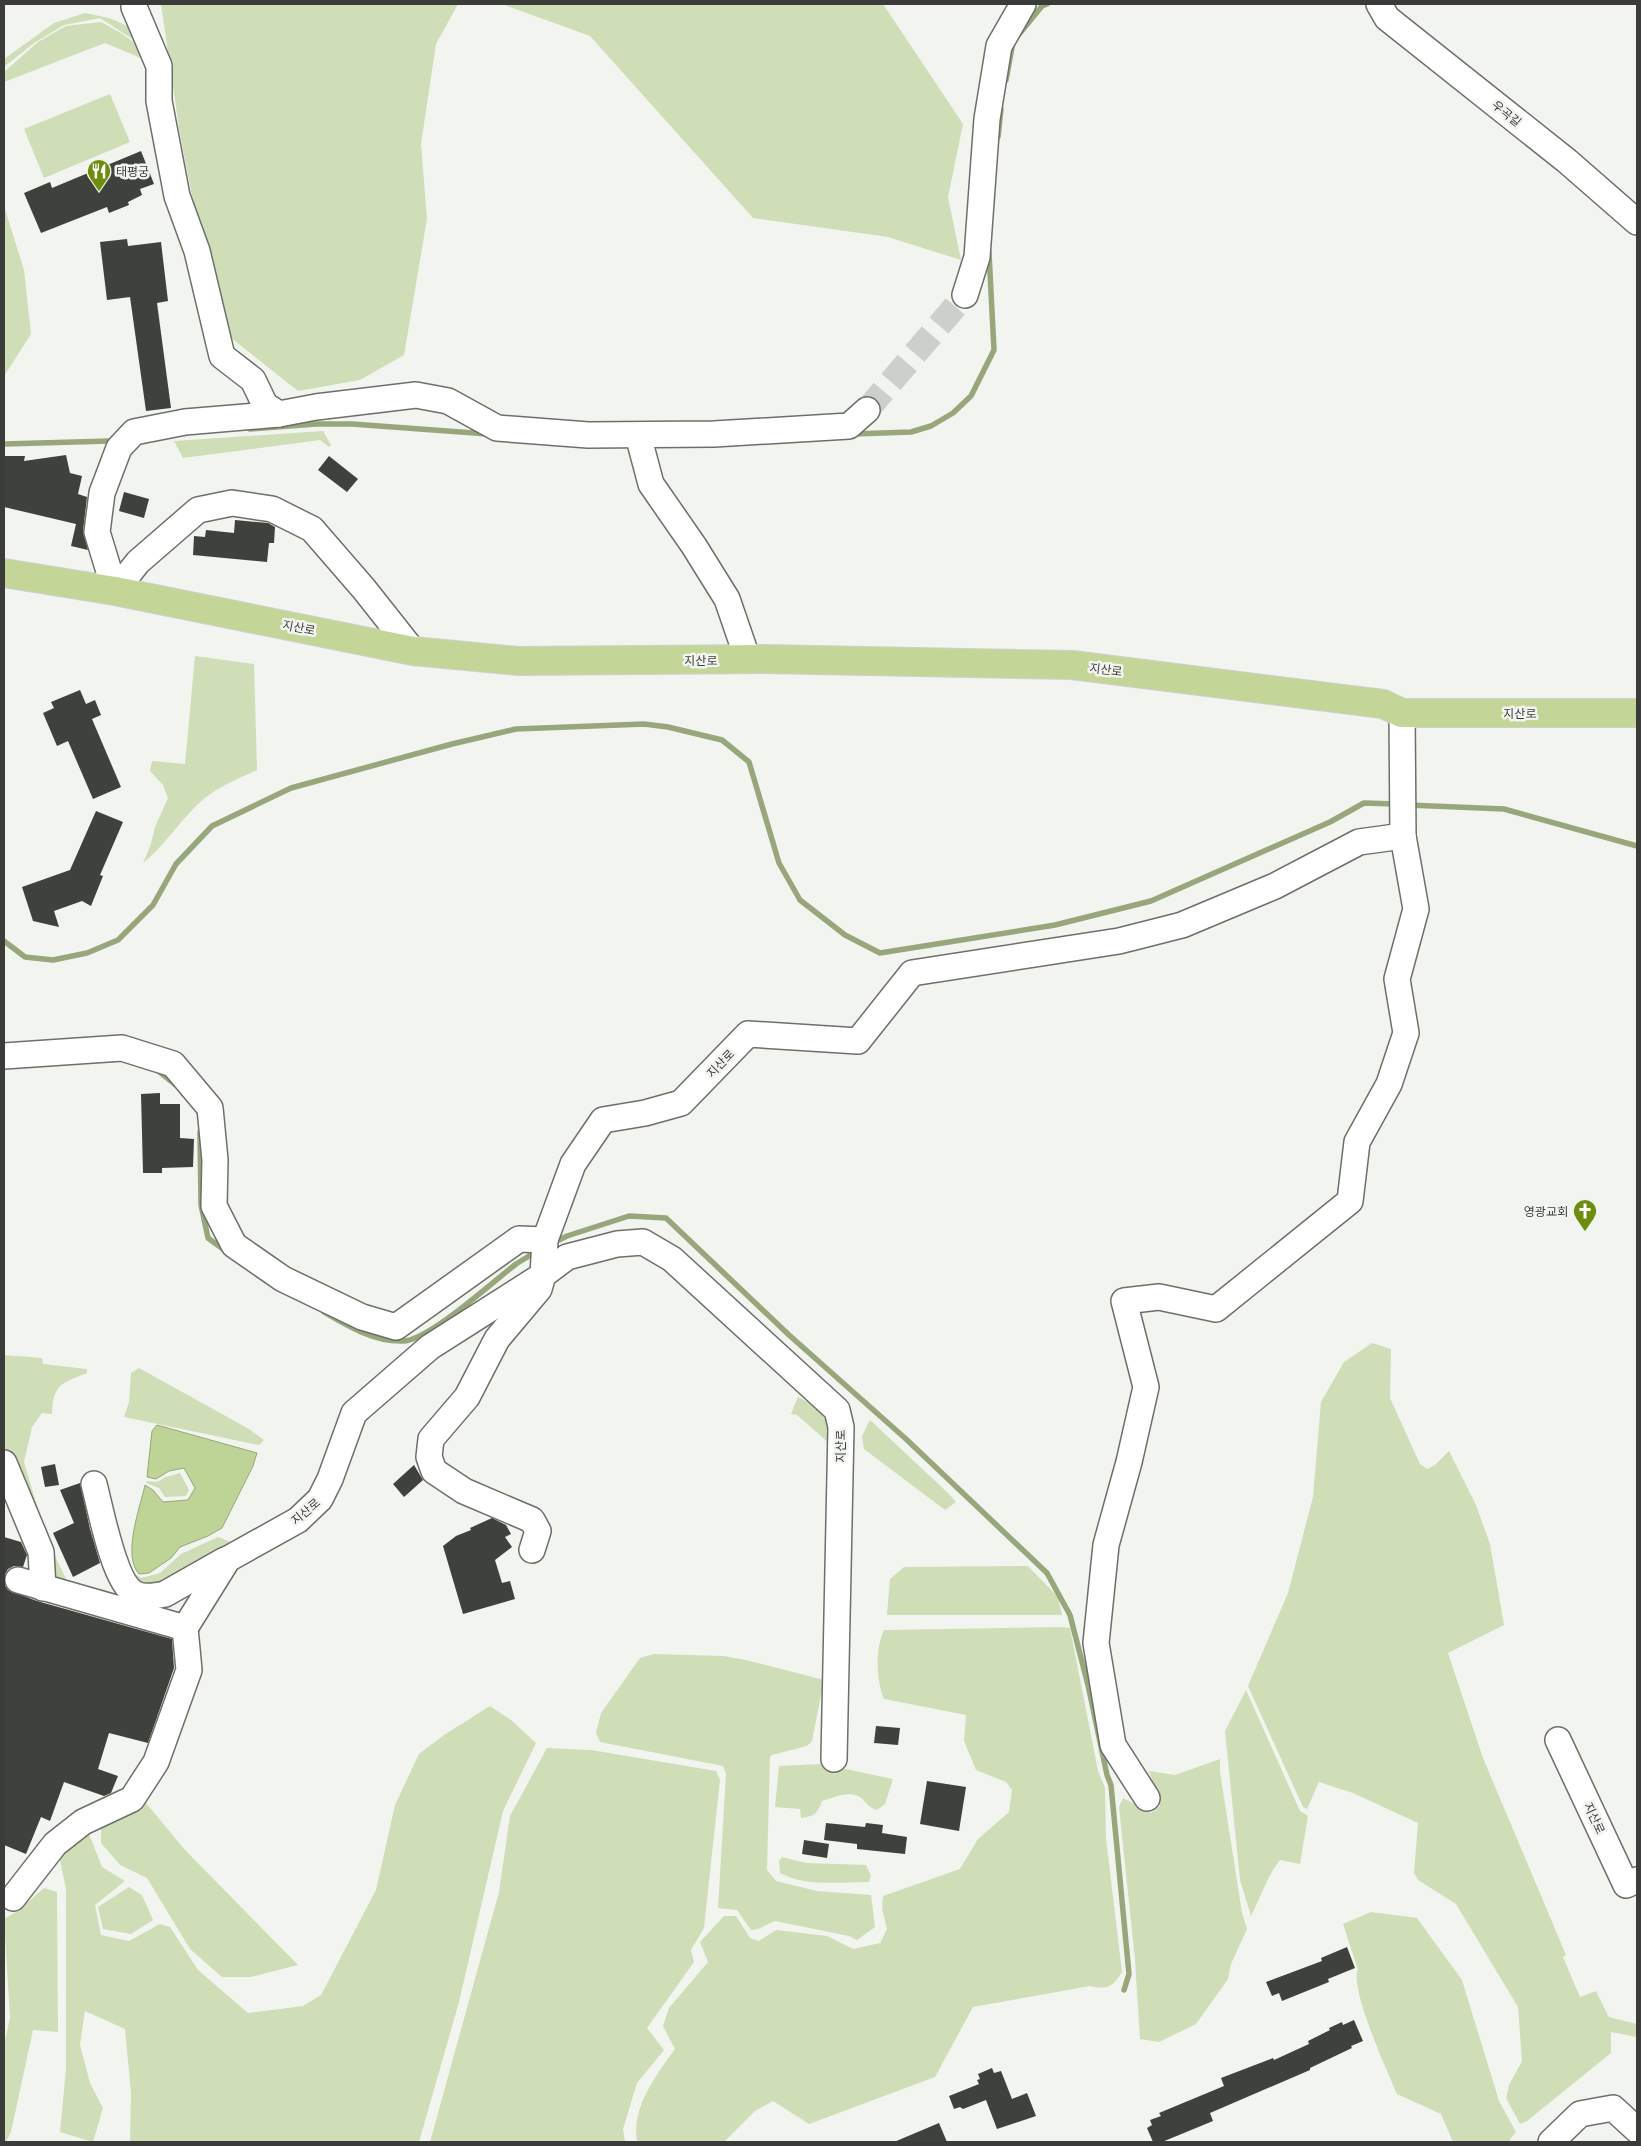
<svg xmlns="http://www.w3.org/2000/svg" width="1641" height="2146" font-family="'Playfair Display','Noto Sans KR',serif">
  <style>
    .green { fill: #cfdeb7 }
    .water { fill: #bed497; stroke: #97a67b }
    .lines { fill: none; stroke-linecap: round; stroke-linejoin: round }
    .stream { stroke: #97a67b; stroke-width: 5.5 }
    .building { fill: #3f413c }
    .minor-tunnel { stroke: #cdcfcb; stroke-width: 25; stroke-dasharray: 25 12; stroke-linecap: butt }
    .minor-casing { stroke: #6d6f6a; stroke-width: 28 }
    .major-casing { stroke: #d0d0d0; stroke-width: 30 }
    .minor { stroke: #fff; stroke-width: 25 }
    .major { stroke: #c3d697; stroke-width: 28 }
    .labels { text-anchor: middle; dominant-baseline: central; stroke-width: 5; stroke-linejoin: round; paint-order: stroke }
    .street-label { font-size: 12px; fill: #3b3c3a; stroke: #f2f4ef }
    .poi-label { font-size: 12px; fill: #3b3c3a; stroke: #f2f4ef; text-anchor: start }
  </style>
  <rect width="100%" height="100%" fill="#f2f4ef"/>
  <!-- green -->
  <g class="green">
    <path d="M161 4H458L436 44 421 144 427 219 404 355 360 380 298 391 226 334 201 242 180 134Z"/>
    <path d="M502 4H883L963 124 948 197 961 260 888 237 753 218 590 36Z"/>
    <path d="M85 13C112 18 134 23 148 49L100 18 64 25 34 43 4 67V59L54 23Z"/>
    <path d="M101 22 121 33 147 52 148 61 105 43 4 82V72L38 42 66 26Z"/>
    <path d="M110 94 130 142 44 178 24 129Z"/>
    <path d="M4 206 24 270 31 334 4 376Z"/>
    <path d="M323 431 331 445 329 447 320 440 183 458 174 441Z"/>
    <path d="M195 656 254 664 257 770C235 780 212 789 195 807 177 825 163 847 143 863L151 844 155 827 168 798 163 785 150 771 152 761 185 764Z"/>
    <path d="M1372 1343 1391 1349 1390 1398 1420 1464 1427 1469 1435 1465 1449 1451 1476 1505 1490 1544 1504 1625 1448 1653 1483 1758 1566 1955 1563 1957 1580 1997 1596 1991 1609 2017 1637 2024V2037L1611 2032V2053L1527 2121 1520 2124 1506 2098 1509 2085 1522 2061 1518 2007 1456 1904 1418 1880 1414 1873 1418 1823 1353 1793 1319 1782 1307 1809 1303 1807 1248 1686 1288 1593 1313 1497 1321 1402 1344 1362Z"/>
    <path d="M4 1355 42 1358 43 1364 87 1369V1373C62 1383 53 1384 52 1414L42 1413 32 1427 24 1462 47 1540 69 1585 105 1590 156 1607 54 1582 4 1452Z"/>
    <path d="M139 1368 249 1429 264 1440 259 1445 124 1417 129 1402 131 1373Z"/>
    <path d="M798 1397C822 1410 828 1416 830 1444L797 1415 791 1414Z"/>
    <path d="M870 1420 948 1493 956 1502 945 1510 864 1449 862 1436Z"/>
    <path d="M180 1473 189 1490 186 1496 165 1497 159 1488 146 1483 147 1481 157 1482 166 1477Z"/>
    <path d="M218 1537 238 1545 145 1592 131 1571 141 1578 160 1573 181 1554Z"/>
    <path d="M1028 1566 1058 1597 1062 1615H887L890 1579 904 1567Z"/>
    <path d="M1060 1627 1070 1628 1098 1771 1105 1788 1106 1838 1122 1972C1113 1987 1107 1990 1090 1986L973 2007 935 2077 809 2124 773 2101 755 2111 724 2142H637C631 2108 656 2075 675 2049L663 2026 669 2008 708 1962 700 1942 724 1916H736L750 1938 759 1941 776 1930 827 1936 853 1949 880 1943 887 1929 882 1909 883 1896 960 1869 978 1839 1009 1812 1012 1790 1006 1782 976 1770 964 1741 966 1715 884 1699C876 1680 875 1648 884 1630Z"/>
    <path d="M654 1654 723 1656 746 1660 824 1680 812 1741 807 1746 772 1755 770 1757 767 1870 776 1881 817 1891 871 1895 875 1927 857 1940 849 1936 775 1921 758 1929 751 1930 737 1910 718 1908 726 1774 723 1766 600 1742 596 1733 601 1713 640 1658Z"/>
    <path d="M1246 1690 1300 1811 1308 1816 1300 1864 1280 1860C1267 1876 1261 1897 1251 1916L1240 1880 1225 1731Z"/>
    <path d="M490 1706 511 1720 536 1743 503 1811 459 2002 419 2142H130L131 2093 125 2029 85 2011 80 2045 90 2083 103 2108 93 2142 60 2132 66 2069V1889L59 1855 89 1834 102 1867 125 1881 95 1905 101 1935 129 1941 160 1924 170 1927 198 1970 248 2013 303 2006 321 1995 376 1890 395 1805 419 1754 444 1735Z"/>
    <path d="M547 1748 591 1750 716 1771 720 1780 704 1928 691 1950 694 1962 647 2028 664 2050 637 2083 623 2129 625 2142H430L499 1892 510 1816Z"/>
    <path d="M1220 1759V1772L1242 1913 1247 1929 1231 1964 1228 1979 1196 2024 1159 2042 1140 2039 1135 1960 1119 1807 1123 1798 1151 1813 1160 1806 1149 1771 1175 1775Z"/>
    <path d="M822 1764 893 1779 885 1804 877 1810C865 1806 866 1800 858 1796 847 1791 832 1798 822 1801 817 1814 815 1816 801 1818L800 1809 775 1807 779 1766Z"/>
    <path d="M141 1797 185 1850 298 1965 251 1977H222L190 1949 147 1878 120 1865 101 1843V1824Z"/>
    <path d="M782 1857 806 1863 866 1865 871 1876 869 1882C841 1882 805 1887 780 1873L779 1861Z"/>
    <path d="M129 1887 142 1895 153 1920 131 1934 103 1929 98 1907Z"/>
    <path d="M44 1888 57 1892 58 2032 33 2030 11 2132 6 2142H4V2045L10 2018 4 1919 18 1911Z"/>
    <path d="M1371 1912 1417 1918 1462 1980 1499 2101 1516 2132 1510 2139 1511 2142H1453L1441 2114 1397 2094C1388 2073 1349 1987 1358 1970L1343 1924Z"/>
  </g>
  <!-- water -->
  <path class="water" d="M157 1425 257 1453 253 1466 222 1528 208 1536 180 1547 171 1558 149 1573 139 1574C122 1555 140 1508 145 1485L153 1490 163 1502 188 1500 195 1488 184 1468 169 1471 156 1479 147 1477 152 1431Z"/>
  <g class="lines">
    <!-- stream -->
    <g class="stream">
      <path d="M1020 33 1042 6 1047 4"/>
      <path d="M1006 80 1013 42"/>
      <path d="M998 137 1001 109"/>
      <path d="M250 429 316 424H352L488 434"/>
      <path d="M853 434 911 432 931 426 953 413 971 396 994 350 989 253"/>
      <path d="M4 444 110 441"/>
      <path d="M1408 805 1504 809 1637 846"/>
      <path d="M4 941 25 957 53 960 87 953 118 940 153 905 176 864 212 826 291 788 452 744 516 729 644 724 668 727 722 740 749 762 779 863 800 900 845 935 880 953 1055 925 1151 901 1330 822 1364 803 1396 804"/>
      <path d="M156 1069 176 1085"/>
      <path d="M200 1132 201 1205 208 1238 227 1252"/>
      <path d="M559 1240 567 1236 629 1216 666 1218 789 1335 906 1439 1047 1573 1070 1615 1088 1685 1107 1775 1111 1785 1129 1974 1124 1990"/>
      <path d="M324 1312C347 1326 375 1342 403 1341 428 1341 494 1281 516 1264L529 1256"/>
    </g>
  </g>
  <!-- building -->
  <g class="building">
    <path d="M141 151 154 184 140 189 142 195 128 202 129 205 109 213 107 207 41 233 24 193 50 182 52 188Z"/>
    <path d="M127 239 128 246 161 242 168 301 157 303 171 408 146 411 130 297 107 300 100 242Z"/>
    <path d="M66 455 70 473 82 476 78 494 87 497 83 531 88 550 71 546 76 524 4 507 5 456H25L24 461Z"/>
    <path d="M329 456 358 479 347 492 318 470Z"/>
    <path d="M124 492 149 499 144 518 119 511Z"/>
    <path d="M235 520 268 523 275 527 274 543H269L267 562 193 555 194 536 205 537 206 530 234 533Z"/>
    <path d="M80 690 86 704 95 700 101 715 92 719 121 787 93 799 68 741 57 746 43 713 54 708 51 702Z"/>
    <path d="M96 811 123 822 100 875 103 876 91 906 82 901 54 911 59 927 33 921 22 887 70 870Z"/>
    <path d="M160 1093V1104H180V1138L194 1139 193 1167 162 1168V1173H143L141 1094Z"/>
    <path d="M55 1464 59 1485 45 1487 41 1467Z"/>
    <path d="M414 1465 423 1480 404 1497 393 1484Z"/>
    <path d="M80 1483 90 1529 100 1563 73 1577 53 1533 74 1523 60 1490Z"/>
    <path d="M492 1518 506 1525 511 1534 505 1537 512 1547 495 1560 502 1583 510 1581 515 1599 463 1614 443 1546 456 1536 471 1530 470 1528Z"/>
    <path d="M4 1537 21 1542 27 1555 23 1567 14 1566 8 1569 4 1576V1584L8 1590 37 1601 172 1639 174 1668 148 1743 109 1733 98 1769 118 1776 111 1793 104 1796 64 1782 50 1821 41 1817 26 1854 4 1845Z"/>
    <path d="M876 1726 900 1728 898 1745 874 1743Z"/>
    <path d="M927 1781 966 1787 959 1831 920 1824Z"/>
    <path d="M826 1823 865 1827 866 1823 883 1825 882 1833 907 1837 905 1854 857 1849V1844L824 1840Z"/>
    <path d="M804 1840 829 1844 827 1858 802 1854Z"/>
    <path d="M1347 1947 1355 1968 1328 1979 1329 1982 1282 2001 1279 1993 1272 1996 1266 1982 1322 1961 1321 1958Z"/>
    <path d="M1354 2020 1363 2041 1351 2046 1352 2048 1310 2068V2070L1210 2113 1213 2121 1162 2142H1153L1147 2128 1152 2125 1150 2120 1161 2116 1159 2113 1224 2086 1221 2078 1273 2058 1274 2060 1309 2044 1308 2041 1330 2030 1329 2028 1342 2022 1343 2025Z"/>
    <path d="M992 2068 994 2073 1001 2071 1012 2099 1027 2093 1036 2116 997 2129 986 2100 963 2109 960 2107 954 2109 949 2096 979 2084 977 2080 980 2079 978 2074Z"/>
    <path d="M939 2123 947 2142H894Z"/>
  </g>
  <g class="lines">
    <!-- minor-tunnel -->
    <path class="minor-tunnel" d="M867 410 965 295"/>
    <!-- minor casing -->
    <g class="minor-casing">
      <g id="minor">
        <path d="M1379 4 1387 18 1567 161 1637 222"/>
        <path d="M134 7 159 66V101L177 196 197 251 222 356 253 380 265 405 279 414 316 407 416 395 448 401 497 428 588 435 714 434 849 426 867 410"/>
        <path d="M965 295 977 257 987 119 999 46 1023 4"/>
        <path d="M638 435 651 484 694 546 727 599 748 660"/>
        <path d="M115 591 138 562 198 510 232 503 272 509 312 529 364 589 413 651"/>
        <path d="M115 591 97 532 102 493 119 448 134 432 185 422 279 414"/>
        <path d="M4 1056 122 1048 173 1064 210 1108 215 1160 214 1206 234 1245 283 1279 362 1317 396 1327 519 1239 545 1240"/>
        <path d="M4 1463 41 1552 43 1588"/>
        <path d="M94 1484C100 1507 114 1582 134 1593 142 1598 156 1596 165 1594L225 1560"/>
        <path d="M532 1550 538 1531 532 1520 464 1491 434 1471 429 1457 431 1439 467 1397 497 1339 539 1289 543 1275 567 1257 617 1244 643 1242 672 1259 837 1410 841 1427 834 1759"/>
        <path d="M18 1580 185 1628 228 1559 298 1520 320 1499 330 1479 354 1413 430 1347 543 1275 545 1240 573 1164 603 1120 645 1113 681 1103 748 1034 858 1041 912 973 1119 941 1182 925 1275 886 1359 842 1403 836 1402 713"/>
        <path d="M1558 1740 1626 1885 1637 1880"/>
        <path d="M1147 1798 1113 1745 1096 1643 1106 1545 1129 1462 1146 1387 1124 1301 1159 1297 1216 1309 1350 1201 1357 1142 1389 1084 1406 1033 1397 979 1416 909 1403 836"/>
        <path d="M13 1898 55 1844 83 1822 132 1799 156 1762 189 1670 185 1628"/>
        <path d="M1551 2142 1580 2114 1613 2108 1637 2130"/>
      </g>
    </g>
    <!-- major casing -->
    <g class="major-casing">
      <path id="major" d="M4 573 115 591 413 651 518 661 764 659 1072 665 1383 704 1402 713H1637"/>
    </g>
    <!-- minor -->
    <use href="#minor" class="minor"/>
    <!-- major -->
    <use href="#major" class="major"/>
  </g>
  <!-- icons -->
  <defs>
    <g id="restaurant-pin" transform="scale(1.25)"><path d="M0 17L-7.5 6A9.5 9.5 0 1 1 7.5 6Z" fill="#6e8d0f" stroke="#f2f4ef"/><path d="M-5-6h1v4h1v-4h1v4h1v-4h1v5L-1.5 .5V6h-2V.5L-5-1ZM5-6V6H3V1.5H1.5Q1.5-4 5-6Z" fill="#fff"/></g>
    <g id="church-pin" transform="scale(1.25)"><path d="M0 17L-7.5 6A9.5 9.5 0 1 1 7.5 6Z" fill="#6e8d0f" stroke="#f2f4ef"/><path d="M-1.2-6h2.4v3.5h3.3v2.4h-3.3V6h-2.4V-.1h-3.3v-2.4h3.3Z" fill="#fff"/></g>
  </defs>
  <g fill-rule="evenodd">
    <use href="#restaurant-pin" x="99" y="171"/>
    <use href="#church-pin" x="1585" y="1211"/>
  </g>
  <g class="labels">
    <!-- street labels -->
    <g class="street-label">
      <text transform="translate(1507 113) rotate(39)">우곡길</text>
      <text transform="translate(299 627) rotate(11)">지산로</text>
      <text x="701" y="660">지산로</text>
      <text transform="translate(1106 669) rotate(7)">지산로</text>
      <text x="1520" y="713">지산로</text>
      <text transform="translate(720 1063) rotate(-46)">지산로</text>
      <text transform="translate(840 1446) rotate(-90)">지산로</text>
      <text transform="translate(305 1511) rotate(-40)">지산로</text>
      <text transform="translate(1595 1818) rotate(65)">지산로</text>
    </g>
    <!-- poi labels -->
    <g class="poi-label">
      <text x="116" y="171">태평궁</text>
      <text x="1568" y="1211" text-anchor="end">영광교회</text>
    </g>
  </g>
  <!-- border -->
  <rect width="1641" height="2146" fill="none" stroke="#3b3c3a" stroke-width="10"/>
</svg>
